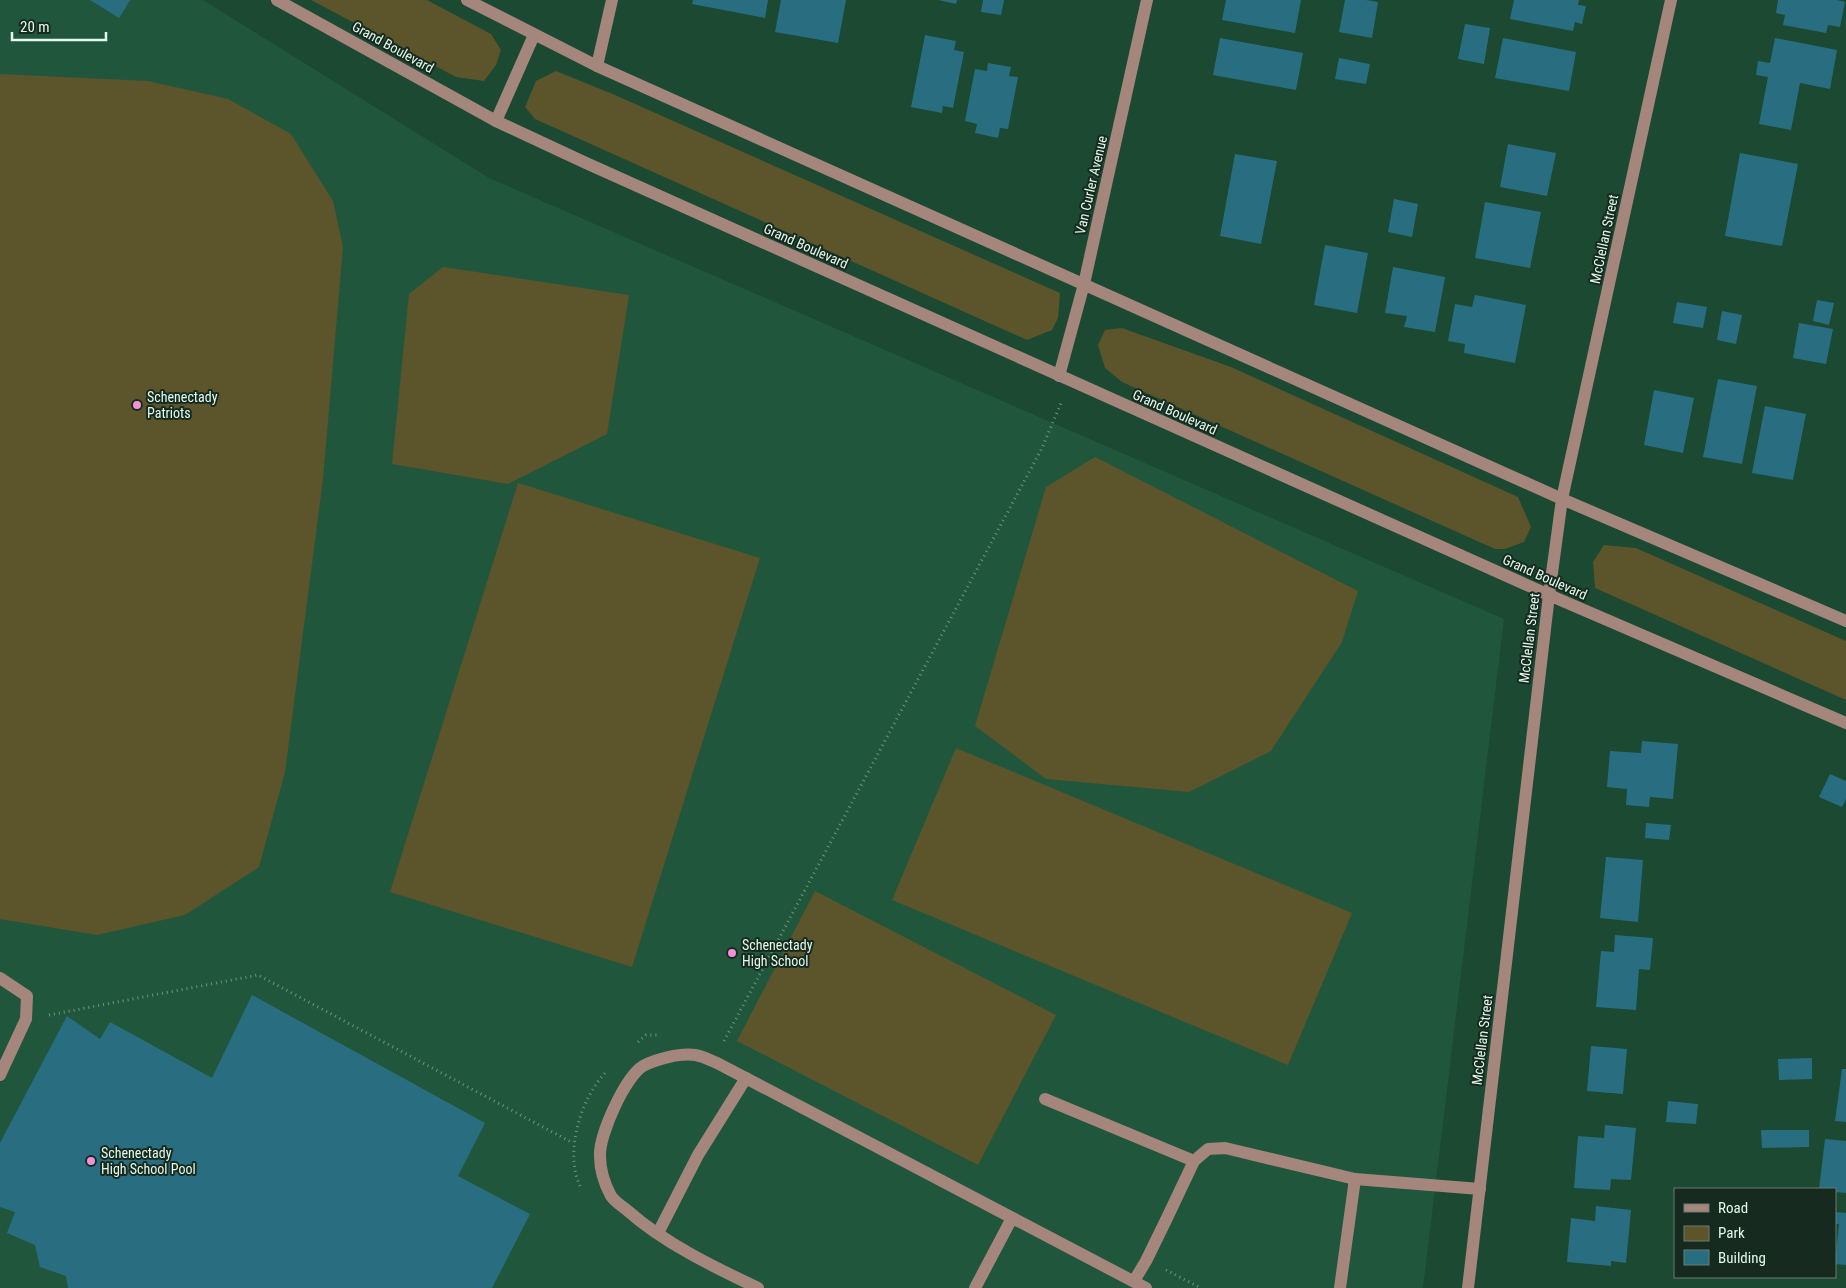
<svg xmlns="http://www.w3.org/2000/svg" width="1846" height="1288" font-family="'Roboto Condensed',sans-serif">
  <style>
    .built { fill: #20573c }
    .green { fill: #5c542a }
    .building { fill: #296e80 }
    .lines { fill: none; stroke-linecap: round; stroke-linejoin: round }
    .path { stroke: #6e937f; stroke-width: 3; stroke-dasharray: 1 4; stroke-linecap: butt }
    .minor { stroke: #a5867c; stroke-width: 12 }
    .poi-dot { fill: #f291d6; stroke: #172a1f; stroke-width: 2 }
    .labels { text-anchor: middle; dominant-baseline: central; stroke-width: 4; stroke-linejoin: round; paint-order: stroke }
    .street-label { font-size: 14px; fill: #e1faeb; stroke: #172a1f }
    .poi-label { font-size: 14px; fill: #e1faeb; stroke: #172a1f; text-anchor: start }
  </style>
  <rect width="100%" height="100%" fill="#1b4932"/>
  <!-- built -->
  <path class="built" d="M0 0H203L489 178 1504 619 1423 1288H0Z"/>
  <!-- green -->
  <g class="green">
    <path d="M311 0H427L491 34 501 50 496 65 484 81 456 77Z"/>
    <path d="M556 71 615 95 1060 293 1058 318 1052 330 1027 340 535 119 525 107 536 81Z"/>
    <path d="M0 74 148 81 228 99 291 134 333 201 343 247 323 479 285 772 259 867 185 915 97 935 0 919Z"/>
    <path d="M443 267 629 295 607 434 508 484 392 464 409 294Z"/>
    <path d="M1122 328 1231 367 1518 497 1531 527 1524 542 1505 549H1495L1122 382 1105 368 1098 345 1105 330Z"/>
    <path d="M1095 457 1358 591 1342 642 1271 751 1189 792 1046 779 975 726 1046 487Z"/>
    <path d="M518 483 760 558 632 967 390 892Z"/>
    <path d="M1604 545 1636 548 1846 641V700L1595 588 1593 562Z"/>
    <path d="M956 748 1352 913 1288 1065 892 900Z"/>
    <path d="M815 891 1056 1015 978 1165 737 1041Z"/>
  </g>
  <!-- building -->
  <g class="building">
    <path d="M90 0H130L119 18Z"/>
    <path d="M693 0H768L765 18 692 4Z"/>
    <path d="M781 0H846L838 43 775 32Z"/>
    <path d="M938 0H957L956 4Z"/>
    <path d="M983 0H1004L1001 15 981 12Z"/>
    <path d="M1226 0H1301L1295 33 1222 20Z"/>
    <path d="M1345 0H1366L1378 2 1372 38 1339 32Z"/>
    <path d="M1514 0H1579L1578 5 1586 6 1582 24 1575 22 1573 31 1510 19Z"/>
    <path d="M1778 0H1837L1845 2 1840 27 1828 25 1826 33 1783 25 1785 15 1776 13Z"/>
    <path d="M1465 24 1490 28 1484 64 1458 59Z"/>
    <path d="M925 35 956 41 954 50 964 52 953 108 943 106 942 113 911 107Z"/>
    <path d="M1220 38 1303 53 1296 90 1213 75Z"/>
    <path d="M1503 38 1576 52 1569 91 1495 78Z"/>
    <path d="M1775 38 1837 50 1830 89 1800 83 1791 130 1759 124 1768 77 1756 75 1758 61 1770 63Z"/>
    <path d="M1339 58 1370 64 1366 84 1335 79Z"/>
    <path d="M988 63 1011 67 1009 76 1018 77 1008 129 1000 128 998 138 975 133 977 124 965 121 975 69 987 71Z"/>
    <path d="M1508 144 1556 153 1547 196 1500 187Z"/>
    <path d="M1740 153 1798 164 1782 246 1725 236Z"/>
    <path d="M1235 154 1277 161 1261 244 1220 236Z"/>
    <path d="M1394 199 1418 204 1412 237 1388 232Z"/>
    <path d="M1485 202 1541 212 1530 268 1475 258Z"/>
    <path d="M1325 245 1368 253 1357 313 1314 305Z"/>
    <path d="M1393 267 1445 277 1435 332 1404 327 1407 316 1385 313Z"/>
    <path d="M1475 295 1526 305 1515 363 1464 353 1465 344 1448 341 1455 304 1472 307Z"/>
    <path d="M1817 300 1834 303 1829 325 1813 321Z"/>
    <path d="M1677 302 1707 307 1703 328 1673 323Z"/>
    <path d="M1722 311 1742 315 1736 344 1717 340Z"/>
    <path d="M1799 323 1833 329 1826 364 1793 358Z"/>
    <path d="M1718 379 1757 386 1742 464 1703 457Z"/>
    <path d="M1654 390 1694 398 1683 453 1644 445Z"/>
    <path d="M1765 406 1806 414 1793 480 1752 473Z"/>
    <path d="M1642 741 1678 744 1673 799 1650 797 1649 807 1626 805 1627 789 1607 787 1610 751 1641 753Z"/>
    <path d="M1830 774 1846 781V799L1842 807 1819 797Z"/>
    <path d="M1646 823 1671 825 1669 840 1645 838Z"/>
    <path d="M1606 857 1643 860 1638 922 1600 918Z"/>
    <path d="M1615 935 1653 938 1650 970 1639 969 1636 1010 1596 1007 1601 951 1614 952Z"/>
    <path d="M252 995 485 1123 458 1176 530 1214 492 1288H68L66 1276 40 1267 35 1245 7 1233 15 1212 0 1207V1143L67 1016 100 1039 110 1022 212 1078Z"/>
    <path d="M1591 1046 1627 1049 1623 1094 1587 1091Z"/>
    <path d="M1812 1058V1079L1779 1080 1778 1059Z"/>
    <path d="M1842 1069H1846V1122L1835 1121Z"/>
    <path d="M1668 1101 1698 1104 1696 1124 1666 1122Z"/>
    <path d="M1605 1125 1636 1128 1631 1180 1611 1179 1610 1190 1574 1188 1578 1136 1604 1138Z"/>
    <path d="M1761 1130H1809V1147L1762 1148Z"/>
    <path d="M1825 1139 1846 1141V1193L1835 1192V1189H1819Z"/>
    <path d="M1596 1206 1631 1210 1626 1263 1611 1261V1266L1567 1262 1571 1218 1595 1221Z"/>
    <path d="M1835 1212 1846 1213V1265L1835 1264 1839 1224H1835Z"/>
  </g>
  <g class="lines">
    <!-- path -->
    <g class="path">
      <path d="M49 1015 258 975 573 1143"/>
      <path d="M724 1041 1042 448 1061 403"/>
      <path d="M638 1042 646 1035H657"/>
      <path d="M580 1186C564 1151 581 1098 606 1072"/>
      <path d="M1166 1270 1201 1288"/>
    </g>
    <!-- minor -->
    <g class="minor">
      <path d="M277 0 496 121 586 163 1549 595 1846 723"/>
      <path d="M467 0 597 66 1562 499 1846 621"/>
      <path d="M597 66 612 0"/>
      <path d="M496 121 534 35"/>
      <path d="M1059 376 1084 284 1147 0"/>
      <path d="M0 978 27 996 26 1019 0 1075"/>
      <path d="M1045 1099 1194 1161"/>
      <path d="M658 1233 698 1155 746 1078"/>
      <path d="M1134 1281 1146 1261 1167 1218 1194 1161 1208 1149 1225 1148 1355 1179 1480 1189"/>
      <path d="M758 1288C714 1267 664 1243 628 1211 622 1206 615 1202 611 1196 604 1183 600 1170 600 1156 599 1135 625 1077 643 1066 656 1059 680 1053 695 1055 703 1056 712 1061 719 1064L1146 1288"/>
      <path d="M975 1288 1012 1218"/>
      <path d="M1340 1288 1355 1179"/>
      <path d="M1468 1288 1549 595 1562 499 1671 0"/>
    </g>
  </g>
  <!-- markers -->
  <g class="poi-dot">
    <circle cx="137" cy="405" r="5"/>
    <circle cx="732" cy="953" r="5"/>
    <circle cx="91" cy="1161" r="5"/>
  </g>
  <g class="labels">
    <!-- street labels -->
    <g class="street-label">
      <text transform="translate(393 47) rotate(29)">Grand Boulevard</text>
      <text transform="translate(1091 185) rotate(-77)">Van Curler Avenue</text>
      <text transform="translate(1604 239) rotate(-78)">McClellan Street</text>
      <text transform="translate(806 246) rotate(24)">Grand Boulevard</text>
      <text transform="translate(1175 412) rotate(24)">Grand Boulevard</text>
      <text transform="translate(1545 577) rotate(24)">Grand Boulevard</text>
      <text transform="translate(1529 638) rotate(-83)">McClellan Street</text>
      <text transform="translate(1482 1040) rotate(-83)">McClellan Street</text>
    </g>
    <!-- poi labels -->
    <g class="poi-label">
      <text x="147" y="397">Schenectady<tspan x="147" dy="16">Patriots</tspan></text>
      <text x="742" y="945">Schenectady<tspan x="742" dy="16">High School</tspan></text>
      <text x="101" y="1153">Schenectady<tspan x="101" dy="16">High School Pool</tspan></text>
    </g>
  </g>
  <!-- legend -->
  <rect x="1674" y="1188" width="162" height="90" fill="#172a1f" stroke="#687d71"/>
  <rect x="1684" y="1204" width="25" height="8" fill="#a5867c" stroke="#687d71"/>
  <text x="1718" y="1213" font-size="15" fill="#e1faeb">Road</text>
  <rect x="1684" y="1226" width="25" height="15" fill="#5c542a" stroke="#687d71"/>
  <text x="1718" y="1238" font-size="15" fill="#e1faeb">Park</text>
  <rect x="1684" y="1250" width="25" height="15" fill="#296e80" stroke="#687d71"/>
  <text x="1718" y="1263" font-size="15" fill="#e1faeb">Building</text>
  <!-- scale -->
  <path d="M12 32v8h94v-8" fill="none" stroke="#e1faeb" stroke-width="2.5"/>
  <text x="20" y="32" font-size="15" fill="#e1faeb" stroke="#172a1f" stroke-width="4" paint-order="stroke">20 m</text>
</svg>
